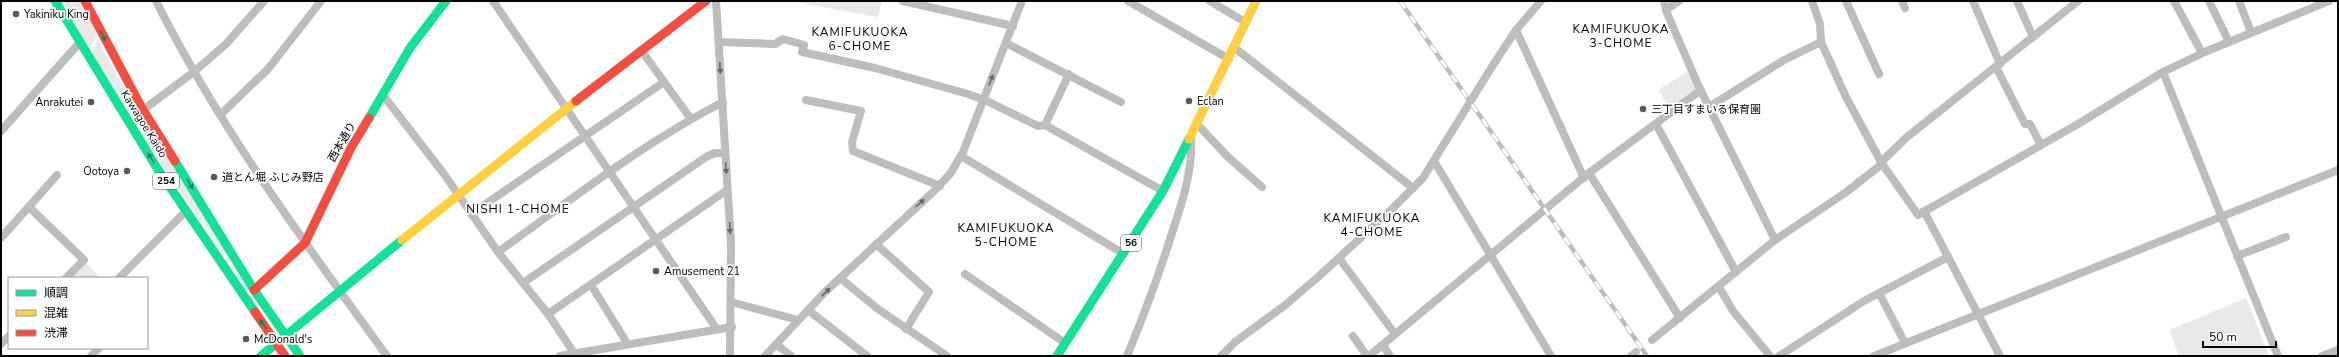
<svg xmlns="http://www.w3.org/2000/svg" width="2339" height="357" font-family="'Nunito Sans','Noto Sans JP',sans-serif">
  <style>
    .green { fill: #e9e9e9 }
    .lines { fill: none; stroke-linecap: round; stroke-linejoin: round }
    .street { stroke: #bdbdbd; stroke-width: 8 }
    .fast { stroke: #16e098; stroke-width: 9 }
    .slow { stroke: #ffcf43; stroke-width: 9 }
    .jam { stroke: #f24e42; stroke-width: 9 }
    .rail-casing { stroke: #bdbdbd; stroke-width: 4.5 }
    .rail { stroke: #fff; stroke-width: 3; stroke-dasharray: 9; stroke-linecap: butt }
    .oneway { fill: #0d865b }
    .oneway2 { fill: #686868 }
    .poi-dot { fill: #595959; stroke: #fff; stroke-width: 1.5 }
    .labels { text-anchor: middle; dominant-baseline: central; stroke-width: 3.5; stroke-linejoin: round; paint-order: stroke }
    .shield { fill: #fff; stroke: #4c4c4c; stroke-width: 1 }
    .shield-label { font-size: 10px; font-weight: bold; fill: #000 }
    .poi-label { font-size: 11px; fill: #000; stroke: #fff; text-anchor: start }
    .street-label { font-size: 11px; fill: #000; stroke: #fff }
    .neighbourhood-label { font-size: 12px; letter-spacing: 1px; fill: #000; stroke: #fff }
  </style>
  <rect width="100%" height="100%" fill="#fff"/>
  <!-- green -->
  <g class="green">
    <path d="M60 1H82L97 35 89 49Z"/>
    <path d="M801 1H882L878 17 800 3Z"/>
    <path d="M98 41 140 118 138 121 136 122 91 54Z"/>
    <path d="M1688 71 1697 89 1670 110 1659 90Z"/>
    <path d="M149 127 233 265 139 133Z"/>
    <path d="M85 262 101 278H70Z"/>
    <path d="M2246 298 2269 356H2179L2169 330Z"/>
  </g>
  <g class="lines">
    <!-- street -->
    <g class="street">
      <path d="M156 1C219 127 304 242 387 356"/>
      <path d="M493 1 716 328"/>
      <path d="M716 1 731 243 730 356"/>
      <path d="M903 1 1013 26"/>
      <path d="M1128 1 1229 59"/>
      <path d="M1210 1 1245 22"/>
      <path d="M1664 1 1667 13 1699 87 1775 240"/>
      <path d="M1812 1 1820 24 1821 42 1846 97 1881 162 1918 215 2078 124 2163 72 2207 51 2329 1"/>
      <path d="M1846 1 1879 74"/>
      <path d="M1902 1 1905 8"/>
      <path d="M1973 1 2000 64"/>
      <path d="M2017 1 2033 37"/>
      <path d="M2174 1 2202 53"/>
      <path d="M2209 1 2229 42"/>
      <path d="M2239 1 2251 32"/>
      <path d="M1666 10 1679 1"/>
      <path d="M1516 30 1584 178"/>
      <path d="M719 42 775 44 783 39 804 45 802 52 875 68 968 94 987 101 1038 126 1045 125 1069 74"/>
      <path d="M1006 43 1121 102"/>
      <path d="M1235 48 1413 188"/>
      <path d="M641 50 691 119"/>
      <path d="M1996 67 2025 124H2030L2041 145"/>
      <path d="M2163 72 2278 356"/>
      <path d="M383 95 444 174 498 252 548 314 576 356"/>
      <path d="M806 100 861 111 852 142 853 151 940 186"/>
      <path d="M1709 107 1784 60 1821 42"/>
      <path d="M143 110 195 71 226 44 264 1"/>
      <path d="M220 115 268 69 321 1"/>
      <path d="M1197 124 1228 157 1262 187"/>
      <path d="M1656 124 1736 272"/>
      <path d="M1045 125 1163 191"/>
      <path d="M1 131 80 42"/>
      <path d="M961 156 1124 254"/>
      <path d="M1434 161 1551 356"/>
      <path d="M1881 162 1907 137 2078 1"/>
      <path d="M1589 173 1680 318"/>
      <path d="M29 207 84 260 66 278"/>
      <path d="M1924 211 2000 356"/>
      <path d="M471 214 664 82"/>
      <path d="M1 238 57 175"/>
      <path d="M876 244 929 292 906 329"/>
      <path d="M498 252C571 200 643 143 723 102"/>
      <path d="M2237 256 2286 237"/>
      <path d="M1339 258 1395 334"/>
      <path d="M965 274 1065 343"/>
      <path d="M119 278 186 211"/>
      <path d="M840 278 878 309 947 356"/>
      <path d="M523 283 706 157 715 153H724"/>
      <path d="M591 285 627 343"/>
      <path d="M1719 287 1733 311 1770 356"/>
      <path d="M1879 293 1905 343"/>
      <path d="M731 302 798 320"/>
      <path d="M808 310 867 356"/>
      <path d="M548 314 727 190"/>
      <path d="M1353 336 1367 356"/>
      <path d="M1652 340 1775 240 1845 193 1882 164"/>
      <path d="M1 344 9 336"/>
      <path d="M776 344 791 356"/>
      <path d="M1383 345 1390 356"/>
      <path d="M91 356 99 348"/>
      <path d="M560 356 732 327"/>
      <path d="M765 356 825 292 934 191 950 174 963 152 1022 1"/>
      <path d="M1127 356C1144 315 1159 275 1172 233 1182 203 1193 170 1191 138"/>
      <path d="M1221 356 1235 342 1284 306 1318 277 1392 209 1423 178 1493 65 1516 30 1541 1"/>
      <path d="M1369 356 1589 173 1701 90"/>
      <path d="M1631 356 1636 352"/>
      <path d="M1779 356 1864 301 1948 257"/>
      <path d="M1874 356 2338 170"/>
      <path d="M2322 356 2338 350"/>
    </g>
    <!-- fast -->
    <g class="fast">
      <path d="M55 1 157 168 255 312"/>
      <path d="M369 118 410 48 446 1"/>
      <path d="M175 161 254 290 300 356"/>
      <path d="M261 356 402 240"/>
      <path d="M1057 356 1163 191 1189 139"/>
    </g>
    <!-- slow -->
    <g class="slow">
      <path d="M1189 139 1256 1"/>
      <path d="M402 240 576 101"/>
    </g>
    <!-- jam -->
    <g class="jam">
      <path d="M85 1 143 110 175 161"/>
      <path d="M576 101 706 1"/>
      <path d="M254 290 305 243 351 148 369 118"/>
      <path d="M255 312 285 356"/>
    </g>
    <!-- rail casing -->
    <g class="rail-casing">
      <path id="rail" d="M1400 1 1647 356"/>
    </g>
    <!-- rail -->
    <use href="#rail" class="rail"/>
  </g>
  <!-- one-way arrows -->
  <defs><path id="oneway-solid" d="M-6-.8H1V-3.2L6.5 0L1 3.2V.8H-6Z"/></defs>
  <g class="oneway">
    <use href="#oneway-solid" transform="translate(103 36) rotate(63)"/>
    <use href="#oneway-solid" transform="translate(151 158) rotate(-123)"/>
    <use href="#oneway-solid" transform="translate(190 184) rotate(58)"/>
    <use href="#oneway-solid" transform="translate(263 324) rotate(-127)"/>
  </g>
  <g class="oneway2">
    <use href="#oneway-solid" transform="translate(720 68) rotate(88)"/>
    <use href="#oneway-solid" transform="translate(991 80) rotate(-68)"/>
    <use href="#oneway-solid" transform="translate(726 168) rotate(86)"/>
    <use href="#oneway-solid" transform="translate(920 203) rotate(-40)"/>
    <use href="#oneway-solid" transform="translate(730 228) rotate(87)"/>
    <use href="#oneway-solid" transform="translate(826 292) rotate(-44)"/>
  </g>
  <!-- markers -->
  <g class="poi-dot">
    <circle cx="16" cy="14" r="4"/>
    <circle cx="1189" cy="101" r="4"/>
    <circle cx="91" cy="102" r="4"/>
    <circle cx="1643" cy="109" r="4"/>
    <circle cx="127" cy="171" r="4"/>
    <circle cx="214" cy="177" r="4"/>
    <circle cx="656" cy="271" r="4"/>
    <circle cx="246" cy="339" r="4"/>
  </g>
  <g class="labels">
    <!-- shield labels -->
    <g class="shield">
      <rect x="153" y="173" width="26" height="16" rx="3"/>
      <rect x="1121" y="235" width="20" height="16" rx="3"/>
    </g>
    <g class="shield-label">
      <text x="166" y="181">254</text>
      <text x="1131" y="243">56</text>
    </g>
    <!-- poi labels -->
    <g class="poi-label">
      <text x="24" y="14">Yakiniku King</text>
      <text x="1197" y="101">Eclan</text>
      <text x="83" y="102" text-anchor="end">Anrakutei</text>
      <text x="1651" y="109">三丁目すまいる保育園</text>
      <text x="119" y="171" text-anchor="end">Ootoya</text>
      <text x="222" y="177">道とん堀 ふじみ野店</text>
      <text x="664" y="271">Amusement 21</text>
      <text x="254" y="339">McDonald's</text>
    </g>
    <!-- street labels -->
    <g class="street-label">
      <text transform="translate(144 124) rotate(58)">Kawagoe Kaido</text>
      <text transform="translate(342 142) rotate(-60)">西本通り</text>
    </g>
    <!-- neighbourhood labels -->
    <g class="neighbourhood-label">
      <text x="1621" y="29">KAMIFUKUOKA<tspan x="1621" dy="14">3-CHOME</tspan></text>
      <text x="860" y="32">KAMIFUKUOKA<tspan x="860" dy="14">6-CHOME</tspan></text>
      <text x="518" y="209">NISHI 1-CHOME</text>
      <text x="1372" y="218">KAMIFUKUOKA<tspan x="1372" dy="14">4-CHOME</tspan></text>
      <text x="1006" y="228">KAMIFUKUOKA<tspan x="1006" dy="14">5-CHOME</tspan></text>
    </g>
  </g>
  <!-- border -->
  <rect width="2339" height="357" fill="none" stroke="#000000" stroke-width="4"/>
  <!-- legend -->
  <rect x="8" y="277" width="140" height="72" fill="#ffffff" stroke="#999999"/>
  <rect x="16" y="290" width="20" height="6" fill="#16e098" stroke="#999999"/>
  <text x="44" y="297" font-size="12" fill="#000000">順調</text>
  <rect x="16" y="310" width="20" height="6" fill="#ffcf43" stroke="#999999"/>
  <text x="44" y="317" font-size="12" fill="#000000">混雑</text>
  <rect x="16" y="330" width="20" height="6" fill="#f24e42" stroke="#999999"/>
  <text x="44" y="337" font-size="12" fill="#000000">渋滞</text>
  <!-- scale -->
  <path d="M2203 341v6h73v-6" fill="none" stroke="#000000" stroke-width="2"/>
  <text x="2209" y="341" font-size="12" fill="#000000" stroke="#ffffff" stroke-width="3" paint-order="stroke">50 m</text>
</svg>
